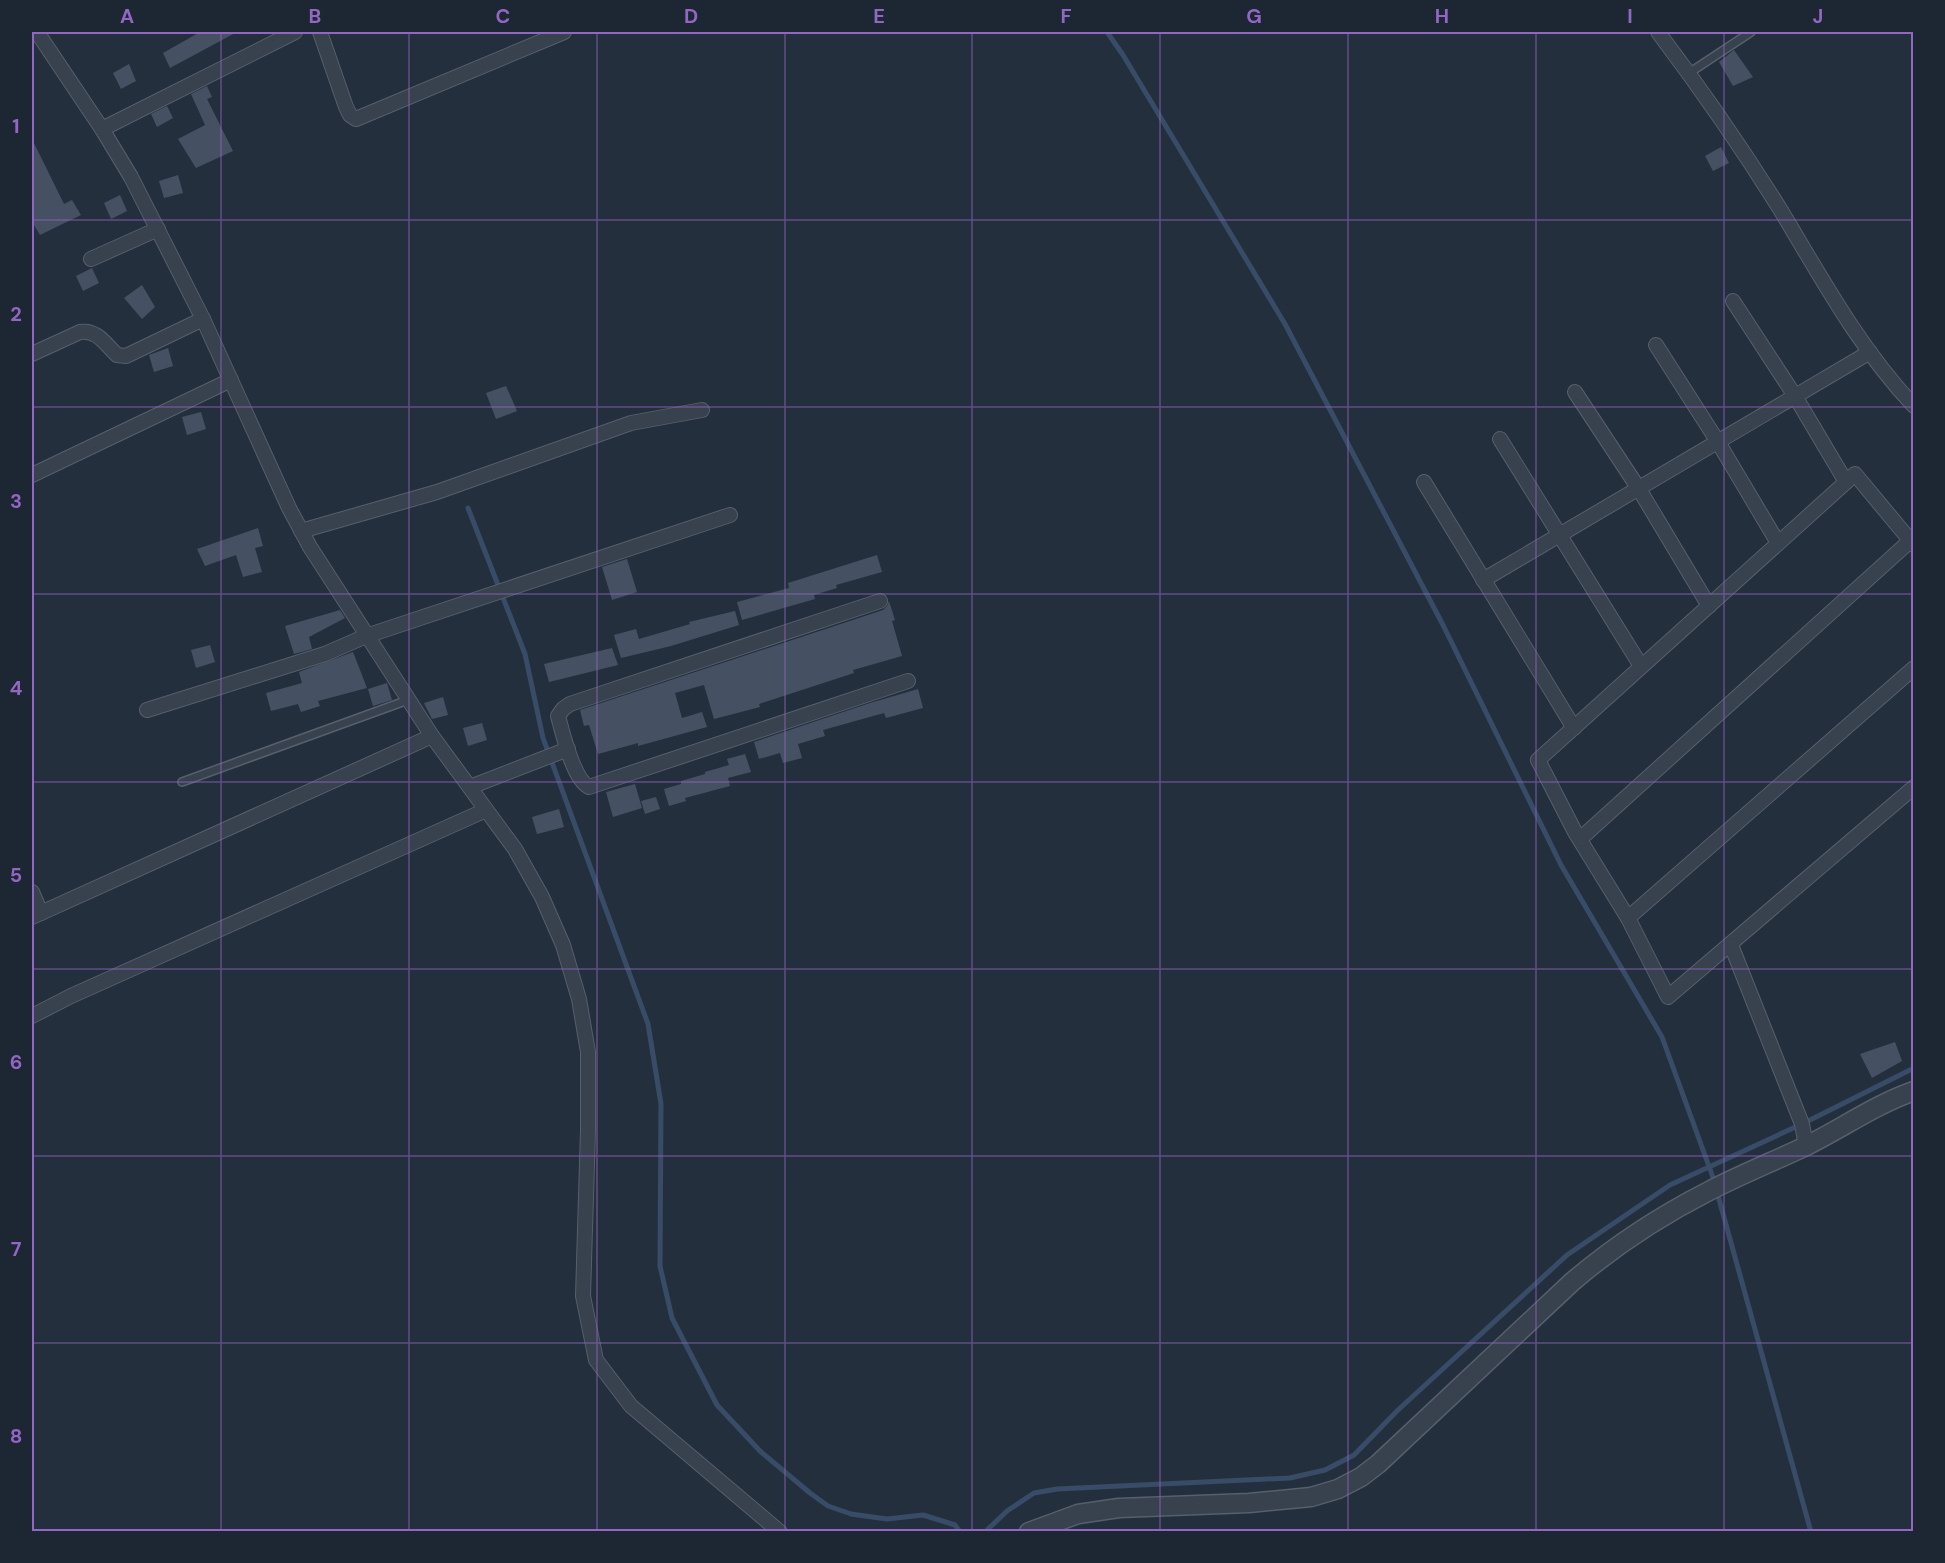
<svg xmlns="http://www.w3.org/2000/svg" width="1945" height="1563" font-family="'DM Sans',sans-serif">
  <style>
    .lines { fill: none; stroke-linecap: round; stroke-linejoin: round }
    .stream { stroke: #394c67; stroke-width: 5 }
    .building { fill: #455162 }
    .service-casing { stroke: #565f6c; stroke-width: 10 }
    .minor-casing { stroke: #565f6c; stroke-width: 16 }
    .tertiary-casing { stroke: #565f6c; stroke-width: 21 }
    .service { stroke: #38414e; stroke-width: 7 }
    .minor { stroke: #38414e; stroke-width: 14 }
    .tertiary { stroke: #38414e; stroke-width: 18 }
    .grid { fill: none; stroke: #9266c3; stroke-width: 1.5; stroke-opacity: 0.55 }
    .neatline { fill: none; stroke: #9266c3; stroke-width: 2 }
    .grid-label { font-size: 20px; text-anchor: middle; font-weight: bold; fill: #9266c3 }
  </style>
  <rect width="100%" height="100%" fill="#242f3e"/>
  <g class="lines">
    <!-- stream -->
    <g class="stream">
      <path d="M1107 32 1123 55 1285 324 1443 625 1561 865 1662 1037 1715 1183"/>
      <path d="M468 508 525 654 543 738 648 1024 661 1104 660 1266 672 1318 717 1405 760 1451 810 1493 828 1506 851 1514 887 1519 923 1515 955 1525 960 1532"/>
      <path d="M1717 1192 1811 1532"/>
      <path d="M985 1532 1007 1511 1034 1493 1057 1489 1290 1478 1325 1470 1354 1455 1398 1410 1567 1255 1670 1185 1802 1124 1914 1068"/>
    </g>
  </g>
  <!-- building -->
  <g class="building">
    <path d="M200 32H237L170 68 163 53Z"/>
    <path d="M1734 50 1753 77 1733 86 1719 62Z"/>
    <path d="M129 64 136 81 121 89 113 73Z"/>
    <path d="M207 86 212 97 207 99 233 151 196 168 178 139 205 125 191 94Z"/>
    <path d="M167 106 173 118 157 127 151 114Z"/>
    <path d="M32 139 64 204 72 200 81 215 40 235 32 222Z"/>
    <path d="M1721 147 1729 163 1713 171 1705 156Z"/>
    <path d="M178 175 183 193 164 198 159 181Z"/>
    <path d="M120 195 127 211 111 219 104 203Z"/>
    <path d="M92 268 99 283 83 291 76 276Z"/>
    <path d="M142 285 155 307 142 319 124 298Z"/>
    <path d="M168 348 173 366 154 372 149 355Z"/>
    <path d="M506 386 517 411 496 419 486 393Z"/>
    <path d="M201 412 206 429 187 435 182 417Z"/>
    <path d="M258 528 263 546 255 548 262 572 243 577 236 555 205 566 197 549Z"/>
    <path d="M877 555 882 572 836 585 837 588 814 595 815 599 742 620 737 602 789 588 788 583Z"/>
    <path d="M627 559 637 592 612 600 602 567Z"/>
    <path d="M889 601 895 620 892 621 902 656 853 670 854 673 759 704 760 707 714 719 704 685 675 693 682 718 702 712 707 727 638 746V743L598 754 589 725 584 726 580 710 883 610 887 606Z"/>
    <path d="M340 610 345 618 309 637 312 649 294 654 285 626Z"/>
    <path d="M735 611 739 625 671 646 621 658 614 635 636 629 639 639 690 624 689 622Z"/>
    <path d="M210 645 215 662 196 668 191 650Z"/>
    <path d="M612 648 618 665 549 682 544 664Z"/>
    <path d="M353 652 367 688 318 701 320 706 301 712 298 704 271 711 266 693 302 683 299 672Z"/>
    <path d="M387 683 392 700 373 706 368 689Z"/>
    <path d="M918 689 923 708 886 718 884 713 823 730 825 736 798 744 802 758 783 763 780 753 759 759 754 742 870 703Z"/>
    <path d="M443 697 448 715 432 719 424 703Z"/>
    <path d="M482 723 487 740 468 746 463 728Z"/>
    <path d="M745 754 751 772 728 778 730 786 685 798 686 801 669 806 664 789 681 784V781L705 774V772L729 765 727 759Z"/>
    <path d="M635 784 642 808 613 817 606 792Z"/>
    <path d="M656 797 660 809 645 814 641 801Z"/>
    <path d="M559 809 564 827 537 834 532 817Z"/>
    <path d="M1895 1042 1902 1061 1872 1078 1860 1054Z"/>
  </g>
  <g class="lines">
    <!-- service casing -->
    <g class="service-casing">
      <g id="service">
        <path d="M1689 73 1751 32"/>
        <path d="M182 782 408 700"/>
      </g>
    </g>
    <!-- minor casing -->
    <g class="minor-casing">
      <g id="minor">
        <path d="M37 32 102 129 131 177 203 319 289 508 310 547 432 736 515 849 542 897 563 945 579 999 588 1052V1130L583 1296 596 1360 631 1406 780 1532"/>
        <path d="M320 32 346 107 350 115 356 119 564 32"/>
        <path d="M1658 32C1701 89 1742 148 1780 209 1821 277 1859 348 1914 406"/>
        <path d="M102 129 295 32"/>
        <path d="M91 259 158 229"/>
        <path d="M1733 301 1795 396 1846 482"/>
        <path d="M1656 345 1718 442 1778 543"/>
        <path d="M32 354 80 332C97 329 106 345 117 355L126 356 203 319"/>
        <path d="M1575 392 1639 489 1709 606"/>
        <path d="M1500 439 1641 666"/>
        <path d="M32 475 231 380"/>
        <path d="M1424 482 1574 728"/>
        <path d="M301 531 437 492 631 423 702 410"/>
        <path d="M1914 545 1855 474 1538 760 1575 832 1628 918 1668 997 1914 787"/>
        <path d="M1483 580 1870 352"/>
        <path d="M880 601 570 704 563 709 558 716C563 734 573 779 589 787L908 681"/>
        <path d="M147 710 325 654 366 636 730 515"/>
        <path d="M470 787 568 749"/>
        <path d="M1580 839 1910 541"/>
        <path d="M32 892 41 913"/>
        <path d="M32 917 432 736"/>
        <path d="M1628 918 1914 668"/>
        <path d="M1731 945 1802 1124 1806 1146"/>
        <path d="M32 1016 71 996 486 810"/>
      </g>
    </g>
    <!-- tertiary casing -->
    <g class="tertiary-casing">
      <path id="tertiary" d="M1029 1532 1078 1514 1119 1508 1249 1503 1311 1497 1338 1489 1361 1477 1378 1464 1572 1282C1614 1246 1660 1216 1709 1191 1740 1175 1772 1162 1804 1147 1841 1129 1874 1105 1914 1091"/>
    </g>
    <!-- service -->
    <use href="#service" class="service"/>
    <!-- minor -->
    <use href="#minor" class="minor"/>
    <!-- tertiary -->
    <use href="#tertiary" class="tertiary"/>
  </g>
  <!-- grid -->
  <path class="grid" d="M221 32V1532M409 32V1532M597 32V1532M785 32V1532M972 32V1532M1160 32V1532M1348 32V1532M1536 32V1532M1724 32V1532M32 220H1914M32 407H1914M32 594H1914M32 782H1914M32 969H1914M32 1156H1914M32 1343H1914"/>
  <!-- border -->
  <rect width="1945" height="1563" fill="none" stroke="#1d2633" stroke-width="66"/>
  <rect x="33" y="33" width="1879" height="1497" class="neatline"/>
  <g class="grid-label">
    <text x="127" y="23">A</text>
    <text x="315" y="23">B</text>
    <text x="503" y="23">C</text>
    <text x="691" y="23">D</text>
    <text x="879" y="23">E</text>
    <text x="1066" y="23">F</text>
    <text x="1254" y="23">G</text>
    <text x="1442" y="23">H</text>
    <text x="1630" y="23">I</text>
    <text x="1818" y="23">J</text>
    <text x="16" y="133">1</text>
    <text x="16" y="321">2</text>
    <text x="16" y="508">3</text>
    <text x="16" y="695">4</text>
    <text x="16" y="882">5</text>
    <text x="16" y="1069">6</text>
    <text x="16" y="1256">7</text>
    <text x="16" y="1443">8</text>
  </g>
</svg>
